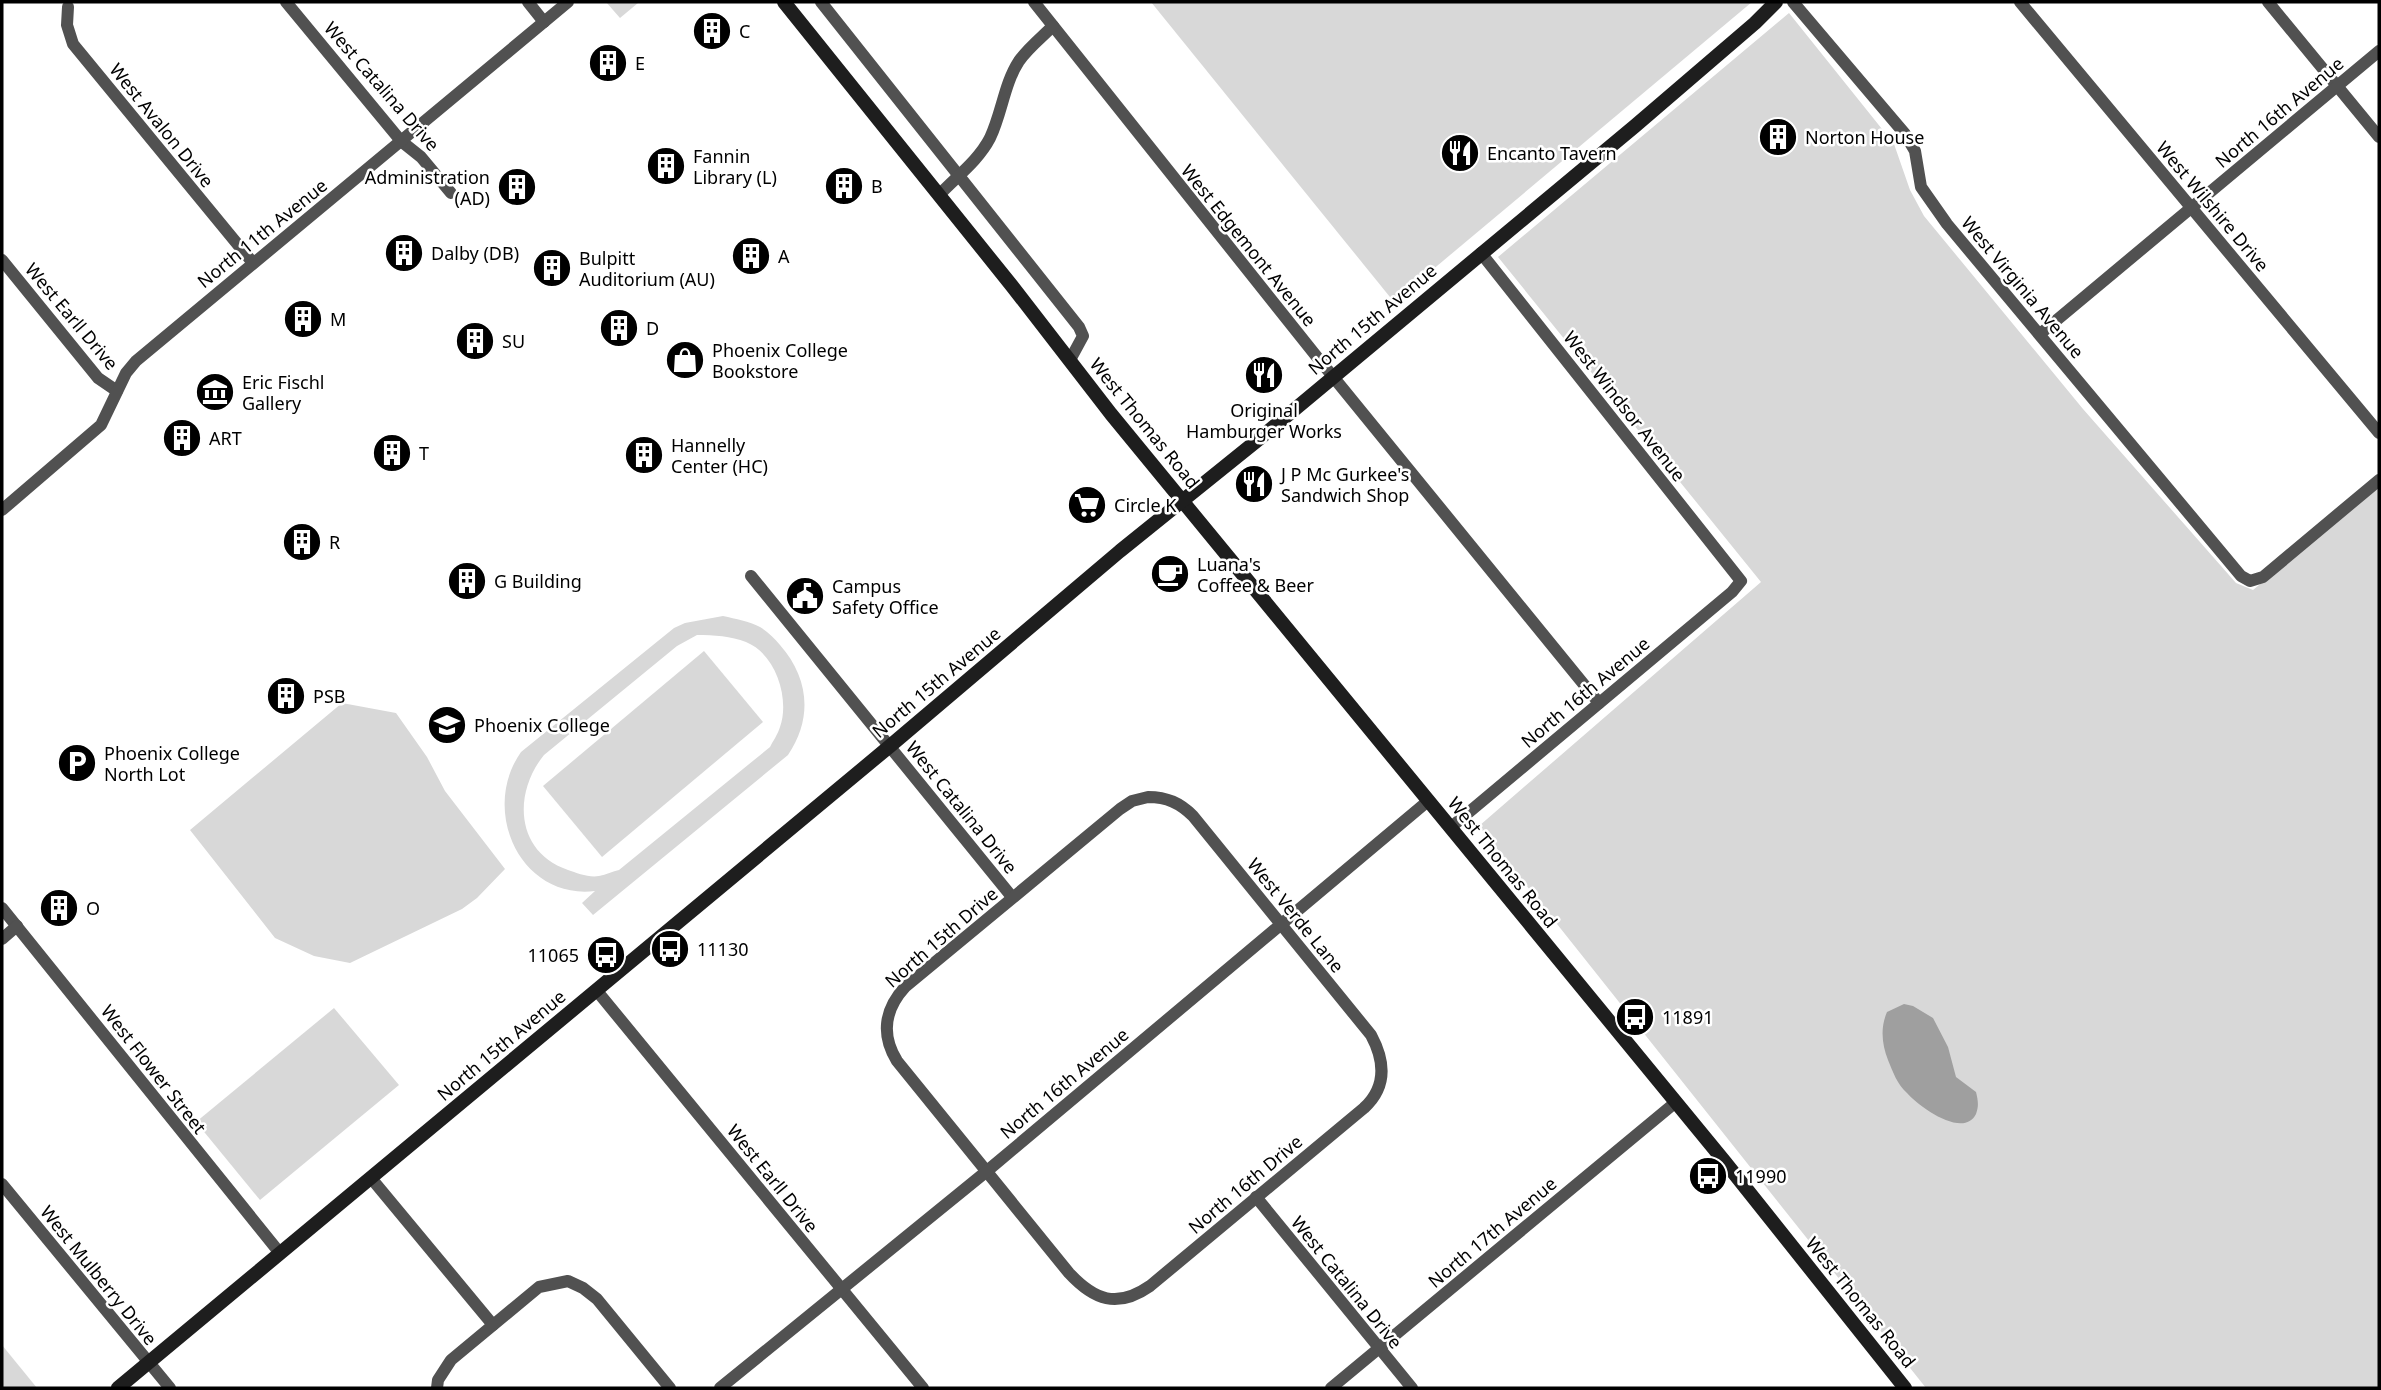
<svg xmlns="http://www.w3.org/2000/svg" width="2381" height="1390" font-family="'Noto Sans',sans-serif">
  <style>
    .green { fill: #d8d8d8; fill-rule: evenodd }
    .water { fill: #9f9f9f }
    .lines { fill: none; stroke-linecap: round; stroke-linejoin: round }
    .street { stroke: #515151; stroke-width: 12 }
    .secondary { stroke: #1e1e1e; stroke-width: 14 }
    .labels { text-anchor: middle; dominant-baseline: central; stroke-width: 5; stroke-linejoin: round; paint-order: stroke }
    .poi-label { font-size: 18px; fill: #000; stroke: #fff; text-anchor: start }
    .street-label { font-size: 18px; fill: #000; stroke: #fff }
  </style>
  <rect width="100%" height="100%" fill="#fff"/>
  <!-- green -->
  <g class="green">
    <path d="M606 2H638V3L620 18Z"/>
    <path d="M1151 2H1752L1394 302Z"/>
    <path d="M1789 13 1894 144 1910 190 1924 216 2083 409 2236 583 2253 590 2379 486V1388H1926L1479 826 1761 582 1498 257Z"/>
    <path d="M723 616C736 619 749 621 760 627 768 632 774 638 780 645 809 678 813 718 788 755L593 915 582 903 595 891C520 900 480 810 521 752L674 628 685 623ZM697 635C714 635 731 636 746 642 776 654 790 699 780 727 778 734 773 741 770 747L619 870C613 871 606 875 599 876 589 878 577 873 568 870 515 852 513 793 544 755L677 646Z"/>
    <path d="M704 651 763 722 602 857 543 786Z"/>
    <path d="M342 703 396 713 427 757 445 791 505 869 477 898 462 909 350 963 314 956 275 938 190 830Z"/>
    <path d="M334 1008 399 1085 260 1200 196 1122Z"/>
    <path d="M2 1345 37 1388H2Z"/>
  </g>
  <!-- water -->
  <path class="water" d="M1904 1004 1913 1006 1933 1018 1948 1047 1956 1077 1976 1092C1978 1100 1979 1106 1976 1114 1964 1139 1919 1107 1907 1093 1897 1084 1893 1072 1888 1060 1882 1045 1880 1028 1887 1012Z"/>
  <g class="lines">
    <!-- street -->
    <g class="street">
      <path d="M286 2 401 141 421 157 451 193"/>
      <path d="M528 2 544 22"/>
      <path d="M821 2 1079 327 1083 336 1070 360"/>
      <path d="M1034 2 1317 357 1599 703"/>
      <path d="M1793 2 1905 134 1915 151 1921 187 1947 224 2241 576 2250 581 2263 577 2379 480"/>
      <path d="M2020 2 2379 433"/>
      <path d="M2268 2 2379 137"/>
      <path d="M68 7 67 25 73 44 253 263"/>
      <path d="M939 195C957 176 978 161 990 138 1002 113 1004 84 1019 61 1028 48 1042 37 1053 26"/>
      <path d="M2 260 98 378 117 391"/>
      <path d="M2040 334 2379 51"/>
      <path d="M2 510 101 425 126 373 136 361 568 2"/>
      <path d="M751 576 1012 897"/>
      <path d="M1148 797C1167 797 1180 803 1193 816L1371 1035C1385 1061 1387 1087 1364 1108L1150 1286C1117 1309 1094 1300 1069 1273L897 1061C881 1035 884 1010 905 987L1120 809 1132 801Z"/>
      <path d="M1450 828 1732 592 1741 581 1481 253"/>
      <path d="M2 908 279 1252"/>
      <path d="M2 939 17 926"/>
      <path d="M597 991 923 1388"/>
      <path d="M371 1178 493 1325"/>
      <path d="M2 1184 170 1388"/>
      <path d="M1256 1197 1412 1388"/>
      <path d="M437 1388 438 1380 451 1360 539 1287 568 1281 583 1288 597 1299 670 1388"/>
      <path d="M720 1388 987 1171 1428 801"/>
      <path d="M1331 1388 1676 1102"/>
    </g>
    <!-- secondary -->
    <g class="secondary">
      <path d="M784 2 1012 286 1111 414 1725 1162 1905 1388"/>
      <path d="M118 1388 890 746 1120 551 1259 439 1635 126 1755 23 1776 2"/>
    </g>
  </g>
  <!-- icons -->
  <defs>
    <g id="building-disc" transform="scale(2.0125)"><circle r="9.5" fill="#000" stroke="#fff"/><path d="M-4-6H4V6H1V3H-1V6H-4ZM-2.5-4.3h1.7v1.8h-1.7ZM.8-4.3h1.7v1.8H.8ZM-2.5-1h1.7V.8h-1.7ZM.8-1h1.7V.8H.8Z" fill="#fff"/></g>
    <g id="restaurant-disc" transform="scale(2.0125)"><circle r="9.5" fill="#000" stroke="#fff"/><path d="M-5-6h1v4h1v-4h1v4h1v-4h1v5L-1.5 .5V6h-2V.5L-5-1ZM5-6V6H3V1.5H1.5Q1.5-4 5-6Z" fill="#fff"/></g>
    <g id="shop-disc" transform="scale(2.0125)"><circle r="9.5" fill="#000" stroke="#fff"/><path d="M-5-2.5h2.3a2.7 3.5 0 0 1 5.4 0H5L5.5 6h-11ZM-1.5-2.5h3a1.5 2.3 0 0 0-3 0Z" fill="#fff"/></g>
    <g id="museum-disc" transform="scale(2.0125)"><circle r="9.5" fill="#000" stroke="#fff"/><path d="M0-6L6-3V-2H-6V-3ZM-5-1h2V3h-2ZM-1-1h2V3h-2ZM3-1h2V3H3ZM-6 4H6V6H-6Z" fill="#fff"/></g>
    <g id="supermarket-disc" transform="scale(2.0125)"><circle r="9.5" fill="#000" stroke="#fff"/><path d="M-6-5.5h2.5l.6 2H6L4.5 2H-2.5L-4.4-4H-6ZM-1.5 3.2a1.3 1.3 0 1 0 .1 0ZM3 3.2a1.3 1.3 0 1 0 .1 0Z" fill="#fff"/></g>
    <g id="cafe-disc" transform="scale(2.0125)"><circle r="9.5" fill="#000" stroke="#fff"/><path d="M-5.5-4.5H6V0H3Q3 3.5 0 3.5H-2.5Q-5.5 3.5-5.5 0ZM3-3.2v2h1.7v-2ZM-6 4.5H4V6H-6Z" fill="#fff"/></g>
    <g id="civic-disc" transform="scale(2.0125)"><circle r="9.5" fill="#000" stroke="#fff"/><path d="M-.6-6.5H3V-4.5H.6V-3L4-1V1h2V6H-6V1h2V-1L-.6-3ZM-1.2 2.5V6h2.4V2.5Z" fill="#fff"/></g>
    <g id="university-disc" transform="scale(2.0125)"><circle r="9.5" fill="#000" stroke="#fff"/><path d="M0-5L7-2L0 1L-7-2ZM-4 1L0 2.5L4 1V4Q0 6-4 4Z" fill="#fff"/></g>
    <g id="parking-disc" transform="scale(2.0125)"><circle r="9.5" fill="#000" stroke="#fff"/><path d="M-3.5-5.5H1a3.5 3.5 0 0 1 0 7H-1V5.5H-3.5ZM-1-3.4V-.6H.8a1.4 1.4 0 0 0 0-2.8Z" fill="#fff"/></g>
    <g id="bus-disc" transform="scale(2.0125)"><circle r="9.5" fill="#000" stroke="#fff"/><path d="M-5-6H5V4H4V6H2V4H-2V6H-4V4H-5ZM-3.5-4V0h7V-4ZM-3.5 1.2v1.5H-2V1.2ZM2 1.2v1.5H3.5V1.2Z" fill="#fff"/></g>
  </defs>
  <g fill-rule="evenodd">
    <use href="#building-disc" x="712" y="31"/>
    <use href="#building-disc" x="608" y="63"/>
    <use href="#building-disc" x="1778" y="137"/>
    <use href="#restaurant-disc" x="1460" y="153"/>
    <use href="#building-disc" x="666" y="166"/>
    <use href="#building-disc" x="844" y="186"/>
    <use href="#building-disc" x="517" y="187"/>
    <use href="#building-disc" x="404" y="253"/>
    <use href="#building-disc" x="751" y="256"/>
    <use href="#building-disc" x="552" y="268"/>
    <use href="#building-disc" x="303" y="319"/>
    <use href="#building-disc" x="619" y="328"/>
    <use href="#building-disc" x="475" y="341"/>
    <use href="#shop-disc" x="685" y="360"/>
    <use href="#restaurant-disc" x="1264" y="375"/>
    <use href="#museum-disc" x="215" y="392"/>
    <use href="#building-disc" x="182" y="438"/>
    <use href="#building-disc" x="392" y="453"/>
    <use href="#building-disc" x="644" y="455"/>
    <use href="#restaurant-disc" x="1254" y="484"/>
    <use href="#supermarket-disc" x="1087" y="505"/>
    <use href="#building-disc" x="302" y="542"/>
    <use href="#cafe-disc" x="1170" y="574"/>
    <use href="#building-disc" x="467" y="581"/>
    <use href="#civic-disc" x="805" y="596"/>
    <use href="#building-disc" x="286" y="696"/>
    <use href="#university-disc" x="447" y="725"/>
    <use href="#parking-disc" x="77" y="763"/>
    <use href="#building-disc" x="59" y="908"/>
    <use href="#bus-disc" x="670" y="949"/>
    <use href="#bus-disc" x="606" y="955"/>
    <use href="#bus-disc" x="1635" y="1017"/>
    <use href="#bus-disc" x="1708" y="1176"/>
  </g>
  <g class="labels">
    <!-- poi labels -->
    <g class="poi-label">
      <text x="739" y="31">C</text>
      <text x="635" y="63">E</text>
      <text x="1805" y="137">Norton House</text>
      <text x="1487" y="153">Encanto Tavern</text>
      <text x="693" y="156">Fannin<tspan x="693" dy="21">Library (L)</tspan></text>
      <text x="490" y="177" text-anchor="end">Administration<tspan x="490" dy="21">(AD)</tspan></text>
      <text x="871" y="186">B</text>
      <text x="431" y="253">Dalby (DB)</text>
      <text x="778" y="256">A</text>
      <text x="579" y="258">Bulpitt<tspan x="579" dy="21">Auditorium (AU)</tspan></text>
      <text x="330" y="319">M</text>
      <text x="646" y="328">D</text>
      <text x="502" y="341">SU</text>
      <text x="712" y="350">Phoenix College<tspan x="712" dy="21">Bookstore</tspan></text>
      <text x="242" y="382">Eric Fischl<tspan x="242" dy="21">Gallery</tspan></text>
      <text x="1264" y="410" text-anchor="middle">Original<tspan x="1264" dy="21">Hamburger Works</tspan></text>
      <text x="209" y="438">ART</text>
      <text x="671" y="445">Hannelly<tspan x="671" dy="21">Center (HC)</tspan></text>
      <text x="419" y="453">T</text>
      <text x="1281" y="474">J P Mc Gurkee's<tspan x="1281" dy="21">Sandwich Shop</tspan></text>
      <text x="1114" y="505">Circle K</text>
      <text x="329" y="542">R</text>
      <text x="1197" y="564">Luana's<tspan x="1197" dy="21">Coffee &amp; Beer</tspan></text>
      <text x="494" y="581">G Building</text>
      <text x="832" y="586">Campus<tspan x="832" dy="21">Safety Office</tspan></text>
      <text x="313" y="696">PSB</text>
      <text x="474" y="725">Phoenix College</text>
      <text x="104" y="753">Phoenix College<tspan x="104" dy="21">North Lot</tspan></text>
      <text x="86" y="908">O</text>
      <text x="697" y="949">11130</text>
      <text x="579" y="955" text-anchor="end">11065</text>
      <text x="1662" y="1017">11891</text>
      <text x="1735" y="1176">11990</text>
    </g>
    <!-- street labels -->
    <g class="street-label">
      <text transform="translate(382 86) rotate(49)">West Catalina Drive</text>
      <text transform="translate(2279 112) rotate(-40)">North 16th Avenue</text>
      <text transform="translate(162 125) rotate(51)">West Avalon Drive</text>
      <text transform="translate(2213 206) rotate(50)">West Wilshire Drive</text>
      <text transform="translate(262 233) rotate(-39)">North 11th Avenue</text>
      <text transform="translate(1249 245) rotate(51)">West Edgemont Avenue</text>
      <text transform="translate(2023 287) rotate(50)">West Virginia Avenue</text>
      <text transform="translate(72 316) rotate(50)">West Earll Drive</text>
      <text transform="translate(1372 319) rotate(-40)">North 15th Avenue</text>
      <text transform="translate(1625 406) rotate(52)">West Windsor Avenue</text>
      <text transform="translate(1145 423) rotate(51)">West Thomas Road</text>
      <text transform="translate(936 682) rotate(-40)">North 15th Avenue</text>
      <text transform="translate(1585 692) rotate(-40)">North 16th Avenue</text>
      <text transform="translate(962 807) rotate(51)">West Catalina Drive</text>
      <text transform="translate(1503 862) rotate(51)">West Thomas Road</text>
      <text transform="translate(1296 915) rotate(51)">West Verde Lane</text>
      <text transform="translate(941 937) rotate(-41)">North 15th Drive</text>
      <text transform="translate(501 1045) rotate(-40)">North 15th Avenue</text>
      <text transform="translate(154 1069) rotate(52)">West Flower Street</text>
      <text transform="translate(1064 1083) rotate(-40)">North 16th Avenue</text>
      <text transform="translate(773 1178) rotate(51)">West Earll Drive</text>
      <text transform="translate(1245 1184) rotate(-40)">North 16th Drive</text>
      <text transform="translate(1492 1232) rotate(-40)">North 17th Avenue</text>
      <text transform="translate(99 1275) rotate(51)">West Mulberry Drive</text>
      <text transform="translate(1347 1282) rotate(51)">West Catalina Drive</text>
      <text transform="translate(1861 1302) rotate(51)">West Thomas Road</text>
    </g>
  </g>
  <!-- border -->
  <rect width="2381" height="1390" fill="none" stroke="#000000" stroke-width="7"/>
</svg>
